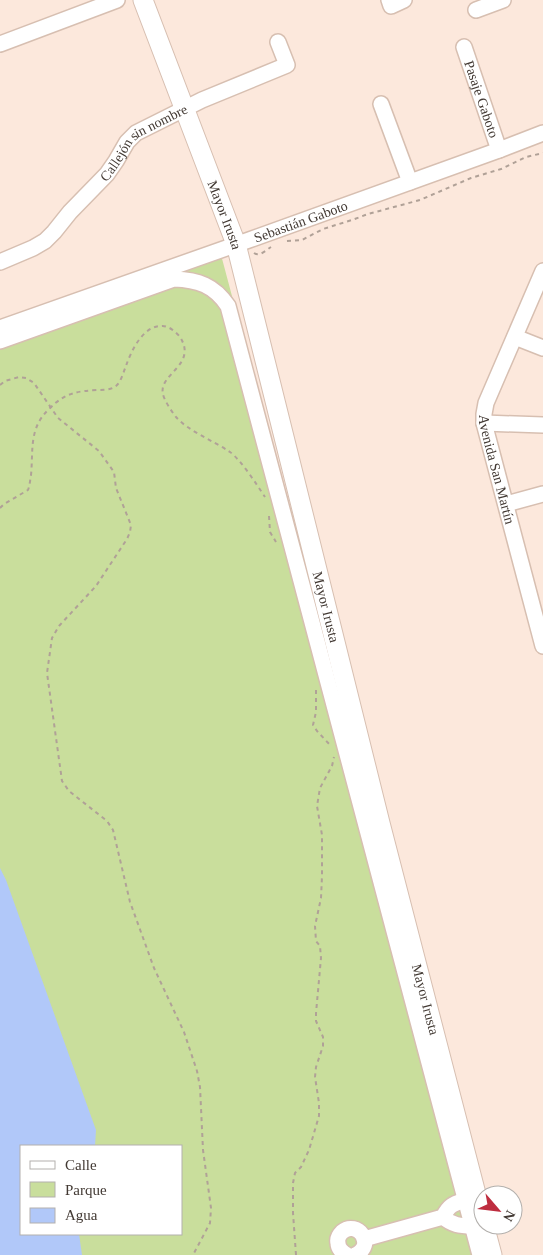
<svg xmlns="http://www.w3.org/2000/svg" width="543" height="1255" font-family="'Times New Roman',serif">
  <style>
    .green { fill: #c9de9c; fill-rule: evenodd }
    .water { fill: #b1c8f9 }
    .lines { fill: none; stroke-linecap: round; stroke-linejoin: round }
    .minor-casing { stroke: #d7bfb1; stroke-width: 18 }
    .major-casing { stroke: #d7bfb1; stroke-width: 21 }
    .path { stroke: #b0a197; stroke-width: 2; stroke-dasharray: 4 4; stroke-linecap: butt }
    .minor { stroke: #fff; stroke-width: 15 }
    .major { stroke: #fff; stroke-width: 19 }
    .labels { text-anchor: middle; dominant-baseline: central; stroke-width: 4; stroke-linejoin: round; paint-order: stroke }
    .street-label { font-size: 14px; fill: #423933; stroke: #fff }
  </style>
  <rect width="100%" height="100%" fill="#fce8dc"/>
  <!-- green -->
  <path class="green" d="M220 251 487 1255H0V336ZM21 1146H181V1234H21Z"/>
  <!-- water -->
  <path class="water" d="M0 868 6 880 96 1130 95 1146H21V1234H79L82 1255H0Z"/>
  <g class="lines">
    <!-- minor casing -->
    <g class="minor-casing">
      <g id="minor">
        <path d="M389 0 391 6 404 0"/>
        <path d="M476 10 503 0"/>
        <path d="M0 44 117 0"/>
        <path id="s1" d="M464 47 499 150"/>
        <path d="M381 104 410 182"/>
        <path id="s2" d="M0 262 33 248 45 241 54 232 70 212 107 174 116 161 127 142 136 133 202 100 287 65 278 42"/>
        <path id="s3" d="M543 271 486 403 484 414V423L543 646"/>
        <path id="s4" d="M0 328 249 240 499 150 543 133"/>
        <path d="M515 337 543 348"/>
        <path d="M0 341 174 279C198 280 214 285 228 306L480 1255"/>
        <path d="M484 423 543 425"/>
        <path d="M506 504 543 494"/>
        <path d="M443 1217C452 1225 460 1226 472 1226"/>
        <path d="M364 1239 443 1217C449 1205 453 1204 465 1200"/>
        <path d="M347 1255C342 1252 338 1249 338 1243 337 1239 339 1235 342 1232 357 1219 377 1245 355 1255"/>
      </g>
    </g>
    <!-- major casing -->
    <g class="major-casing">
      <g id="major">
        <path id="s5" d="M143 0 236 244 380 823 483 1221"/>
        <path d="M484 1225 492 1255"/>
      </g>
    </g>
    <!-- path -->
    <g class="path">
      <path d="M287 241 302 240 323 229 352 220 368 214 420 200 471 178 501 169 526 157 543 153"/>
      <path d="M254 253C260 257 266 250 271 247"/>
      <path d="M0 385 5 381 19 377 26 378 34 383 58 418 99 451 114 472 116 488 131 525 130 532 127 539 96 586 59 626 52 638 47 673 62 781 69 791 107 821 113 830 130 902 154 968 184 1032 197 1071 200 1087 203 1150 211 1208 210 1223 193 1255"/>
      <path d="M0 508 4 504 28 490C30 485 30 480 31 475 33 455 30 437 40 420 43 415 46 412 50 408 65 393 77 391 98 390 104 390 111 390 116 386 121 382 123 373 126 366 131 351 143 326 161 326 168 325 176 332 180 337 198 365 158 374 163 394 164 400 172 412 176 417 188 431 214 441 230 452 241 460 257 485 265 497"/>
      <path d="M269 516 270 532 276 542"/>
      <path d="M316 690V712L313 725 317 731 331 746"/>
      <path d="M296 1255 293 1213V1183L295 1173 301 1167 309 1150 319 1116V1103L315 1077 316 1067 323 1046V1037L316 1021V1013L321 958 320 946 316 941 315 926 321 898 322 876V835L317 806 320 788 332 766 334 757"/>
    </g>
    <!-- minor -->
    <use href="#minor" class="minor"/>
    <!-- major -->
    <use href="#major" class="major"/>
  </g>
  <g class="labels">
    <!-- street labels -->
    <g class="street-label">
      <text stroke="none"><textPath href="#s1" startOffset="55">Pasaje Gaboto</textPath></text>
      <text stroke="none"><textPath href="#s2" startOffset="191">Callejón sin nombre</textPath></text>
      <text stroke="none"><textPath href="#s5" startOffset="230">Mayor Irusta</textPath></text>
      <text stroke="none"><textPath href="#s4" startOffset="319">Sebastián Gaboto</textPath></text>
      <text stroke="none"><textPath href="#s3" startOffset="212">Avenida San Martín</textPath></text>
      <text stroke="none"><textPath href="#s5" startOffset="635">Mayor Irusta</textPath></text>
      <text stroke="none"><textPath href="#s5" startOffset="1040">Mayor Irusta</textPath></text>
    </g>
  </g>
  <!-- legend -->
  <rect x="20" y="1145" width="162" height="90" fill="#ffffff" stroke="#b3b0ad"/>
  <rect x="30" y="1161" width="25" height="8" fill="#ffffff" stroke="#b3b0ad"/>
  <text x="65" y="1170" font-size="15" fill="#423933">Calle</text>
  <rect x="30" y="1182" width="25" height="15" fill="#c9de9c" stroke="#b3b0ad"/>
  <text x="65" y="1195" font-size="15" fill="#423933">Parque</text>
  <rect x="30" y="1208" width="25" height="15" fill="#b1c8f9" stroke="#b3b0ad"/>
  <text x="65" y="1220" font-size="15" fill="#423933">Agua</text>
  <!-- north arrow -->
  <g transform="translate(498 1210) rotate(118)"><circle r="24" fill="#ffffff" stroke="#b3b0ad"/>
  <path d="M0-4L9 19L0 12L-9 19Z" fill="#be2d3f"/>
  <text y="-8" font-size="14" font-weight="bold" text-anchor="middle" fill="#423933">N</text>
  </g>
</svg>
